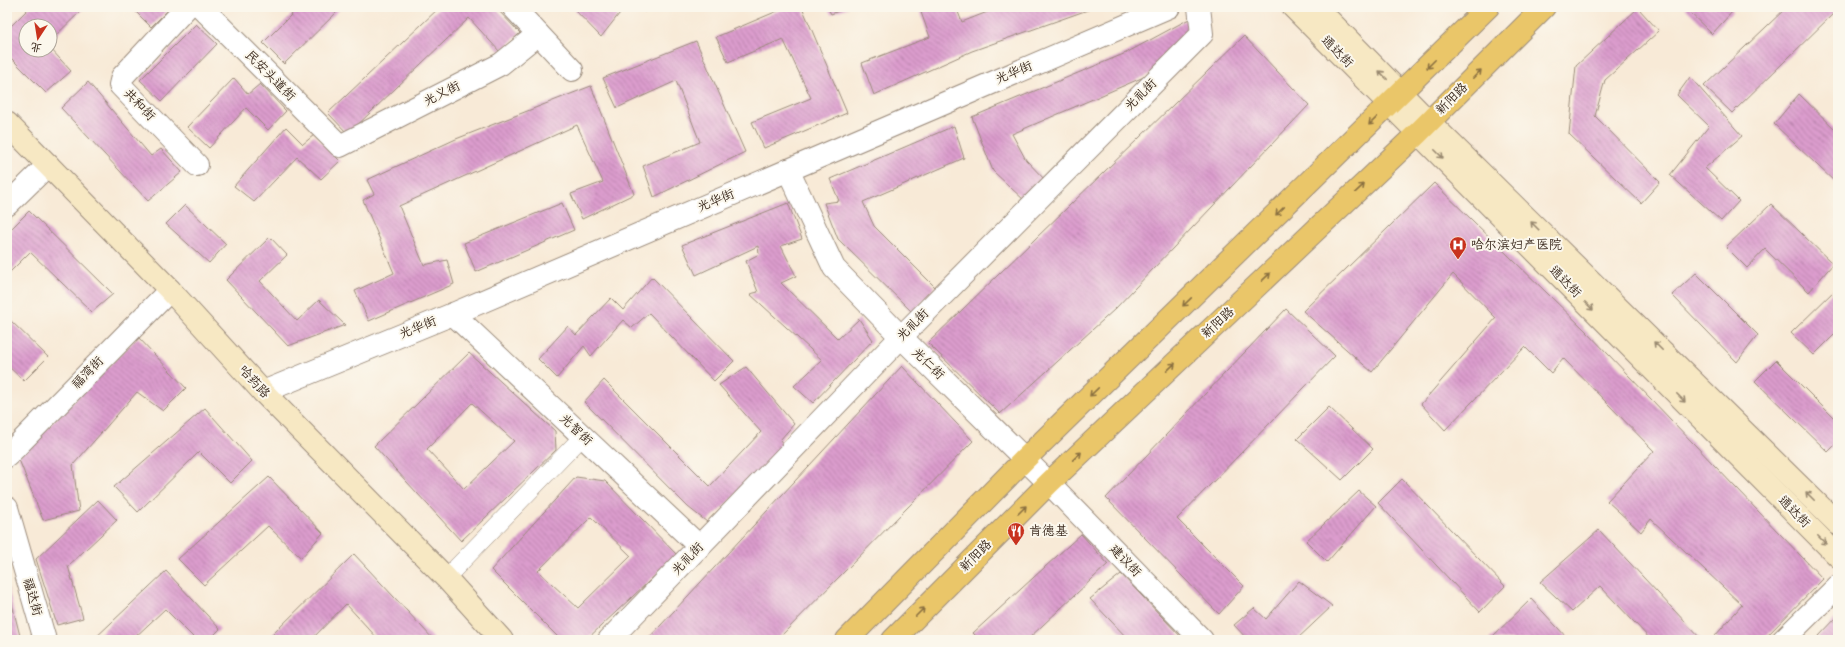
<svg xmlns="http://www.w3.org/2000/svg" width="1845" height="647" font-family="Kalam,'LXGW WenKai TC',sans-serif">
  <style>
    .building { fill: url(#building-back-hatch); fill-rule: evenodd }
    .lines { fill: none; stroke-linecap: round; stroke-linejoin: round }
    .minor-casing { stroke: #9a8a7a; stroke-width: 18 }
    .tertiary-casing { stroke: #9a8a7a; stroke-width: 24 }
    .secondary-casing { stroke: #9a8a7a; stroke-width: 24 }
    .primary-casing { stroke: #9a8a7a; stroke-width: 24 }
    .minor { stroke: #fff; stroke-width: 17 }
    .tertiary { stroke: #fff; stroke-width: 22 }
    .secondary { stroke: #f7e8c3; stroke-width: 22 }
    .primary { stroke: #eac669; stroke-width: 22 }
    .oneway { stroke: #8a7040 }
    .oneway2 { stroke: #998970 }
    .labels { text-anchor: middle; dominant-baseline: central; stroke-width: 4; stroke-linejoin: round; paint-order: stroke }
    .street-label { font-size: 13px; fill: #3b2a1e; stroke: #fbf7ec }
    .poi-label { font-size: 13px; fill: #3b2a1e; stroke: #fbf7ec; text-anchor: start }
  </style>
  <defs>
    <pattern id="building-back-hatch" width="6" height="6" patternUnits="userSpaceOnUse"><rect width="6" height="6" fill="#db9ccd"/><path d="M-1 5l2 2M0 0l6 6M5-1l2 2" fill="none" stroke="#b37fa6"/></pattern>
  </defs>
  <rect width="100%" height="100%" fill="#fbf7ec"/>
  <filter id="ink" filterUnits="userSpaceOnUse"><feTurbulence type="fractalNoise" baseFrequency=".025" numOctaves="2"/><feDisplacementMap in="SourceGraphic" scale="8" xChannelSelector="R" yChannelSelector="G"/><feConvolveMatrix kernelMatrix="1 2 1 2 8 2 1 2 1" color-interpolation-filters="sRGB"/></filter>
  <filter id="wash" filterUnits="userSpaceOnUse"><feTurbulence type="fractalNoise" baseFrequency=".012" numOctaves="4" result="noise"/><feDisplacementMap in="SourceGraphic" scale="16" xChannelSelector="R" yChannelSelector="G"/><feGaussianBlur stdDeviation="0.9" result="paint"/><feColorMatrix in="noise" values="0 0 0 0 0 0 0 0 0 0 0 0 0 0 0 0 0 1.4 0 .05"/><feComposite in="paint" operator="in"/></filter>
  <g filter="url(#wash)">
    <rect width="100%" height="100%" fill="#f8ead7"/>
    <g id="blocks">
      <!-- building -->
      <g class="building">
        <path d="M30 7H85L50 41V26H26V50H50V48L71 71 46 93 7 54V30Z"/>
        <path d="M131 7H171L151 27Z"/>
        <path d="M299 7H342L284 64 263 43Z"/>
        <path d="M440 7H495L520 33 500 52 469 18 348 134 328 113Z"/>
        <path d="M572 7H621L623 9 601 37Z"/>
        <path d="M642 7H654L644 12Z"/>
        <path d="M787 7H802L847 113 764 148 752 122 811 98 783 39 728 62 716 37Z"/>
        <path d="M827 7H849L831 14Z"/>
        <path d="M919 7H956L962 22 1000 7H1096L972 51 874 95 862 63 930 37Z"/>
        <path d="M1684 7H1729L1733 11 1712 34Z"/>
        <path d="M1787 7H1838V9L1732 113 1704 86Z"/>
        <path d="M1638 8 1659 31 1605 80 1595 116 1660 182 1641 203 1569 134 1576 66Z"/>
        <path d="M1189 19 1194 30 1153 73 1012 134 1026 160 1046 181 1026 202 993 171 972 117 1126 53Z"/>
        <path d="M196 24 217 44 162 101 140 80Z"/>
        <path d="M1244 36 1309 105 1115 309 1000 414 928 343Z"/>
        <path d="M696 41 745 152 654 197 643 166 700 142 676 81 617 108 603 78Z"/>
        <path d="M1690 77 1742 136 1705 168 1739 201 1721 221 1670 175 1709 126 1677 95Z"/>
        <path d="M234 78 248 94 260 84 286 111 268 130 246 108 209 148 187 127Z"/>
        <path d="M88 82 151 156 161 149 182 172 148 201 61 108Z"/>
        <path d="M591 86 634 194 582 219 571 194 603 182 577 125 399 206 424 265 447 260 454 284 369 321 355 291 394 273 363 200 374 194 367 180 456 139Z"/>
        <path d="M1799 94 1838 132V185L1774 124Z"/>
        <path d="M954 126 964 158 863 202 874 226 935 287 913 313 838 239 824 203 839 201 830 179Z"/>
        <path d="M286 127 303 144 314 135 340 161 321 179 297 157 254 202 234 186Z"/>
        <path d="M1434 183 1586 331 1823 579 1763 640H1719L1715 636 1742 605 1651 519 1641 532 1607 501 1654 451 1563 358 1551 373 1525 347 1445 430 1421 404 1496 318 1453 274 1372 372 1303 311Z"/>
        <path d="M562 203 574 230 476 272 464 243Z"/>
        <path d="M788 203 802 239 781 246 796 276 781 283 838 339 859 319 873 340 813 403 794 386 822 360 750 294 758 292 746 261 759 254 758 246 696 275 682 245Z"/>
        <path d="M1771 204 1833 264 1809 292 1765 249 1747 268 1726 247Z"/>
        <path d="M185 205 226 244 209 263 166 224Z"/>
        <path d="M29 211 113 294 92 312 30 252 7 275V233Z"/>
        <path d="M270 237 287 255 260 281 297 321 319 300 345 325 288 346 226 280Z"/>
        <path d="M1696 273 1758 335 1737 362 1672 295Z"/>
        <path d="M652 277 734 361 714 381 649 313 632 328 623 320 591 356 584 346 557 378 538 359 568 326 576 335 611 298 623 310Z"/>
        <path d="M1838 287V331L1814 355 1791 333Z"/>
        <path d="M1286 309 1335 356 1177 519 1244 586 1219 614 1106 498Z"/>
        <path d="M7 317 48 357 24 381 7 365Z"/>
        <path d="M138 337 186 388 163 411 137 392 73 465 79 511 43 520 18 457Z"/>
        <path d="M469 353 555 431 556 450 461 541 374 446ZM472 403 514 441 464 489 427 449Z"/>
        <path d="M1776 360 1838 422V442L1828 452 1755 381Z"/>
        <path d="M902 366 973 441 777 640H647Z"/>
        <path d="M746 367 794 424 780 440 786 448 707 522 688 507 584 402 604 380 710 486 761 432 719 385Z"/>
        <path d="M1329 407 1373 449 1342 480 1297 439Z"/>
        <path d="M205 408 252 461 230 483 199 452 138 512 114 487Z"/>
        <path d="M269 477 323 533 301 558 268 526 204 585 178 559Z"/>
        <path d="M576 477 605 481 677 555 586 640H561L491 570ZM591 517 631 556 578 608 538 571Z"/>
        <path d="M1402 479 1505 586 1480 612 1378 503Z"/>
        <path d="M1359 491 1376 506 1327 562 1306 541Z"/>
        <path d="M98 500 117 520 68 566 83 618 57 625 36 559Z"/>
        <path d="M1599 530 1702 640H1651L1600 586 1572 612 1540 582Z"/>
        <path d="M1081 534 1108 564 1027 640H980L973 633Z"/>
        <path d="M354 554 434 640H379L346 604 311 640H267Z"/>
        <path d="M166 571 220 629 209 640H196L165 609 132 640H93Z"/>
        <path d="M1121 574 1184 640H1129L1090 599Z"/>
        <path d="M1299 581 1332 606 1296 640H1248L1234 625 1254 608 1266 619Z"/>
        <path d="M7 588H8L21 640H7Z"/>
        <path d="M1531 599 1569 640H1489Z"/>
        <path d="M1838 616V640H1821L1818 637Z"/>
      </g>
    </g>
  </g>
  <g filter="url(#ink)">
    <use href="#blocks" fill-opacity="0" stroke="#9a8a7a" stroke-width="1"/>
    <g class="lines">
      <!-- minor casing -->
      <g class="minor-casing">
        <path id="minor" d="M446 578 583 436"/>
      </g>
      <!-- tertiary casing -->
      <g class="tertiary-casing">
        <g id="tertiary">
          <path d="M187 7 122 77 120 85 197 165"/>
          <path d="M201 7 340 146 501 64 538 34"/>
          <path d="M513 7 572 70"/>
          <path d="M788 170 834 268 901 337 1049 483 1202 640"/>
          <path d="M7 205 48 165"/>
          <path d="M453 314 700 547"/>
          <path d="M263 392 453 314 1169 7"/>
          <path d="M7 456 170 290"/>
          <path d="M7 508 45 640"/>
          <path d="M609 640 901 337 1202 34 1199 7"/>
          <path d="M1783 640 1838 586"/>
        </g>
      </g>
      <!-- secondary casing -->
      <g class="secondary-casing">
        <g id="secondary">
          <path d="M1293 7 1838 556"/>
          <path d="M1316 7 1429 122 1838 524"/>
          <path d="M7 123 170 290 263 392 446 578 502 640"/>
        </g>
      </g>
      <!-- primary casing -->
      <g class="primary-casing">
        <g id="primary">
          <path d="M847 640 1025 459 1488 7"/>
          <path d="M893 640 1049 483 1418 133 1544 7"/>
        </g>
      </g>
      <!-- minor -->
      <use href="#minor" class="minor"/>
      <!-- tertiary -->
      <use href="#tertiary" class="tertiary"/>
      <!-- secondary -->
      <use href="#secondary" class="secondary"/>
      <!-- primary -->
      <use href="#primary" class="primary"/>
    </g>
    <!-- one-way arrows -->
    <defs><path id="oneway-shaft" d="M-6 0H5M1.5-3L5.5 0L1.5 3" fill="none" stroke-width="1.6" stroke-linecap="round" stroke-linejoin="round"/></defs>
    <g class="oneway">
      <use href="#oneway-shaft" transform="translate(1431 64) rotate(135)"/>
      <use href="#oneway-shaft" transform="translate(1477 74) rotate(-45)"/>
      <use href="#oneway-shaft" transform="translate(1373 121) rotate(136)"/>
      <use href="#oneway-shaft" transform="translate(1360 188) rotate(-43)"/>
      <use href="#oneway-shaft" transform="translate(1280 211) rotate(136)"/>
      <use href="#oneway-shaft" transform="translate(1266 277) rotate(-43)"/>
      <use href="#oneway-shaft" transform="translate(1187 302) rotate(136)"/>
      <use href="#oneway-shaft" transform="translate(1171 367) rotate(-43)"/>
      <use href="#oneway-shaft" transform="translate(1094 392) rotate(136)"/>
      <use href="#oneway-shaft" transform="translate(1077 456) rotate(-43)"/>
      <use href="#oneway-shaft" transform="translate(1022 510) rotate(-45)"/>
      <use href="#oneway-shaft" transform="translate(920 612) rotate(-45)"/>
    </g>
    <g class="oneway2">
      <use href="#oneway-shaft" transform="translate(1383 75) rotate(-134)"/>
      <use href="#oneway-shaft" transform="translate(1439 154) rotate(45)"/>
      <use href="#oneway-shaft" transform="translate(1535 226) rotate(-135)"/>
      <use href="#oneway-shaft" transform="translate(1589 306) rotate(45)"/>
      <use href="#oneway-shaft" transform="translate(1658 346) rotate(-135)"/>
      <use href="#oneway-shaft" transform="translate(1681 398) rotate(45)"/>
      <use href="#oneway-shaft" transform="translate(1810 496) rotate(-135)"/>
      <use href="#oneway-shaft" transform="translate(1822 540) rotate(45)"/>
    </g>
  </g>
  <!-- icons -->
  <defs>
    <g id="hospital-pin" transform="scale(0.9)"><path d="M0 17L-7.5 6A9.5 9.5 0 1 1 7.5 6Z" fill="#c8321e" stroke="#fbf7ec"/><path d="M-5-5h3v3.5h4V-5h3V5h-3V1.5h-4V5h-3Z" fill="#fff"/></g>
    <g id="restaurant-pin" transform="scale(0.9)"><path d="M0 17L-7.5 6A9.5 9.5 0 1 1 7.5 6Z" fill="#c8321e" stroke="#fbf7ec"/><path d="M-5-6h1v4h1v-4h1v4h1v-4h1v5L-1.5 .5V6h-2V.5L-5-1ZM5-6V6H3V1.5H1.5Q1.5-4 5-6Z" fill="#fff"/></g>
  </defs>
  <g fill-rule="evenodd">
    <use href="#hospital-pin" x="1458" y="245"/>
    <use href="#restaurant-pin" x="1016" y="531"/>
  </g>
  <g class="labels">
    <!-- street labels -->
    <g class="street-label">
      <text transform="translate(1337 52) rotate(45)">通达街</text>
      <text transform="translate(1014 73) rotate(-23)">光华街</text>
      <text transform="translate(270 76) rotate(45)">民安头道街</text>
      <text transform="translate(442 94) rotate(-27)">光义街</text>
      <text transform="translate(1141 95) rotate(-45)">光礼街</text>
      <text transform="translate(1452 99) rotate(-45)">新阳路</text>
      <text transform="translate(139 105) rotate(46)">共和街</text>
      <text transform="translate(716 201) rotate(-23)">光华街</text>
      <text transform="translate(1565 282) rotate(45)">通达街</text>
      <text transform="translate(1218 323) rotate(-43)">新阳路</text>
      <text transform="translate(913 325) rotate(-45)">光礼街</text>
      <text transform="translate(418 328) rotate(-22)">光华街</text>
      <text transform="translate(928 364) rotate(44)">光仁街</text>
      <text transform="translate(88 373) rotate(-46)">福湾街</text>
      <text transform="translate(254 382) rotate(47)">哈药路</text>
      <text transform="translate(576 430) rotate(43)">光智街</text>
      <text transform="translate(1794 512) rotate(45)">通达街</text>
      <text transform="translate(976 556) rotate(-45)">新阳路</text>
      <text transform="translate(688 559) rotate(-46)">光礼街</text>
      <text transform="translate(1125 561) rotate(46)">建议街</text>
      <text transform="translate(32 597) rotate(74)">福达街</text>
    </g>
    <!-- poi labels -->
    <g class="poi-label">
      <text x="1471" y="245">哈尔滨妇产医院</text>
      <text x="1029" y="531">肯德基</text>
    </g>
  </g>
  <!-- margin -->
  <rect width="1845" height="647" fill="none" stroke="#fbf7ec" stroke-width="24"/>
  <!-- north arrow -->
  <g transform="translate(38 38) rotate(192)"><circle r="19" fill="#fbf7ec" stroke="#aea59a"/>
  <path d="M0-3L7 15L0 10L-7 15Z" fill="#c8321e"/>
  <text y="-6" font-size="11" font-weight="bold" text-anchor="middle" fill="#3b2a1e">北</text>
  </g>
</svg>
